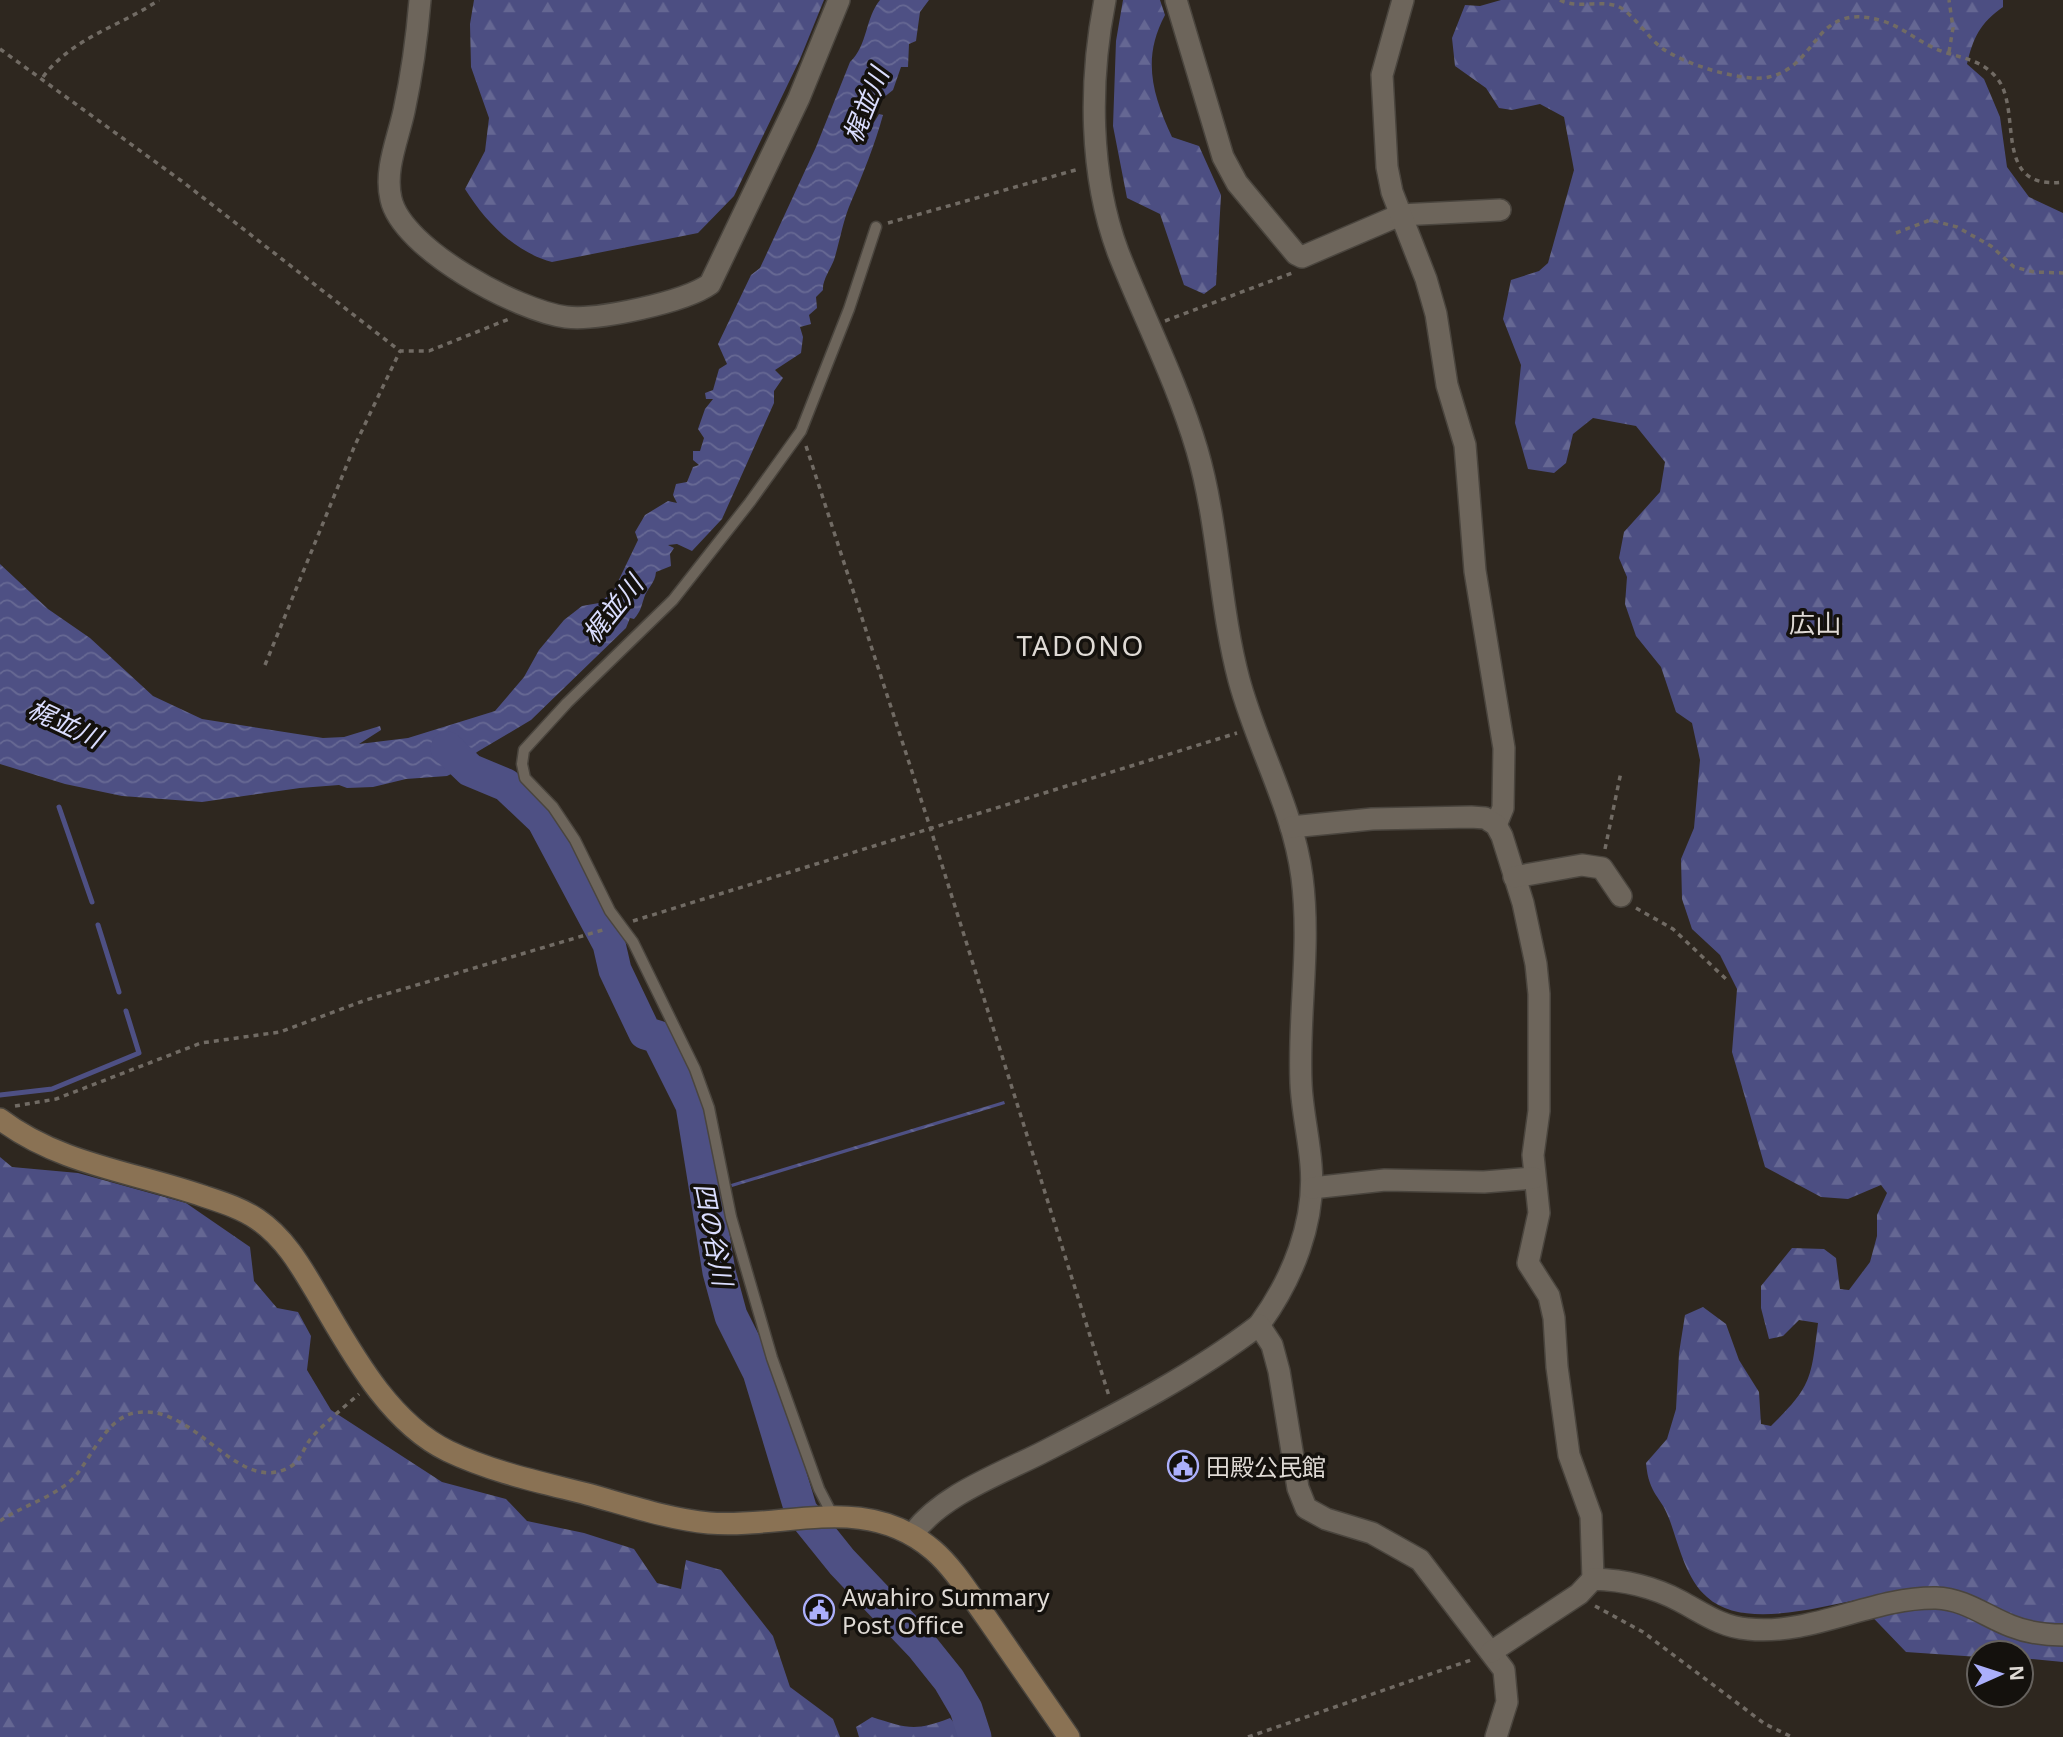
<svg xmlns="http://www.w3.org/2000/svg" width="2063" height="1737" font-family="'Noto Sans','Noto Sans JP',sans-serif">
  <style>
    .forest { fill: url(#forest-firs) }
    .water { fill: url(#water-waves) }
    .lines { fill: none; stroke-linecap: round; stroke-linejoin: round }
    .stream { stroke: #4e5084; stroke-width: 5 }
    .river { stroke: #4e5084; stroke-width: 33 }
    .lane-casing { stroke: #4a453e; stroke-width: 13 }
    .street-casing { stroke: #4a453e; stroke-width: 24 }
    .secondary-casing { stroke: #4a453e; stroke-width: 24 }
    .path { stroke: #716b64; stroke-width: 3.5; stroke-dasharray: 5 5; stroke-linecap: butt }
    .lane { stroke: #6d655b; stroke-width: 10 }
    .street { stroke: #6d655b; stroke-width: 21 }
    .secondary { stroke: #8a7254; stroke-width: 21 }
    .labels { text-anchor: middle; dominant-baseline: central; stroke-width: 7; stroke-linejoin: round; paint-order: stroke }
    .poi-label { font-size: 24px; fill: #dfdad5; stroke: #14110d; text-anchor: start }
    .water-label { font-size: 26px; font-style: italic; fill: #daddfe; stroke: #14110d }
    .neighbourhood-label { font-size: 26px; fill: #dfdad5; stroke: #14110d }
    .quarter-label { font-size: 28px; letter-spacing: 2px; fill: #dfdad5; stroke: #14110d }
  </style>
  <defs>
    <pattern id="forest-firs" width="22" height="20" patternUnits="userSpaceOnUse" patternTransform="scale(1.75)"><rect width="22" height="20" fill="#4c4e82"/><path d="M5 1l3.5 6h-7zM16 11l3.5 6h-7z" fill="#656793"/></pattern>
    <pattern id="water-waves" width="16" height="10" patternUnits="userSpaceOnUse" patternTransform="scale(1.75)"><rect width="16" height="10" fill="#4e5084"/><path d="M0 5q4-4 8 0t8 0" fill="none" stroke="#676994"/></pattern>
  </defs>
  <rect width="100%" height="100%" fill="#2e271f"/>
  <!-- forest -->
  <g class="forest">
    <path d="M474 0H824L800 59 734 196 698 233 552 262C514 252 485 221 465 189L485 151 489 118 471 67 470 24Z"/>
    <path d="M1123 0H1160L1165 15C1142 58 1152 94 1172 137L1199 146 1221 195 1216 285 1204 294 1184 285 1160 214 1127 198 1113 126 1116 41Z"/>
    <path d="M1501 0H2003V7C1980 23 1973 38 1967 64L1984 79 2000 117 2007 167 2029 197 2063 213V1662L2021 1658V1653H1979V1657L1906 1652 1856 1600C1815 1608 1741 1629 1707 1597 1686 1579 1679 1546 1670 1521 1661 1495 1649 1496 1646 1463L1667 1439 1676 1409 1679 1353 1685 1315 1703 1307 1726 1324 1739 1360 1759 1392 1761 1424 1771 1426C1812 1386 1811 1379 1818 1323L1799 1320 1783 1336 1769 1339 1761 1308V1286L1792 1248 1824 1249 1836 1258 1840 1289 1849 1290 1870 1262 1877 1236V1215L1887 1193 1881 1185 1848 1199 1821 1197 1765 1167 1732 1052 1737 989 1720 955 1692 929 1682 899 1681 859 1694 828 1700 760 1692 723 1676 712 1661 667 1636 636 1625 604 1627 577 1619 558 1624 532 1660 492 1665 462 1636 426 1593 418 1573 434 1566 463 1554 473 1528 469 1515 423 1521 365 1503 319 1511 280 1539 271 1548 263 1574 170 1564 117 1540 104 1512 110 1499 108 1486 88 1455 66 1452 38 1465 5 1480 6Z"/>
    <path d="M0 1157 12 1167 78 1173 186 1203 250 1247 254 1281 277 1308 298 1312 311 1336 307 1370 331 1410 442 1482 506 1499 527 1521 584 1533 634 1549 657 1583 681 1589 686 1560 721 1570 773 1636 790 1687 833 1719 840 1737H0Z"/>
    <path d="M872 1717C906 1728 915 1732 950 1718L966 1737H859L856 1727Z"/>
  </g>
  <!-- water -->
  <g class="water">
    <path d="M880 0H929L920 12 916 41 909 44 908 67H901L893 90 873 106 876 111 869 118 868 128 870 129 879 114 883 115C875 144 863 174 851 202 843 220 840 241 834 260 830 270 822 281 823 290L816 297 817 308 809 315 811 324 800 327 803 337 801 353 775 370 783 378 774 391V403L722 519 692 551 677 544 668 545 674 548 670 554 671 566 656 572C655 584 647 588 644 598 641 607 641 611 634 619L630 618 626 628 531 720 477 752 473 756 474 763 447 776 406 779 373 787 347 788 339 785 300 788 202 802 122 796 65 784 0 764V564L48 609 90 638 153 696 202 719 323 738 344 737 380 726 381 730 359 744 408 738 495 711 524 677 539 650 564 620 582 606 599 603 613 592 638 540 635 532 645 515 668 501 677 503 673 495 676 484 687 482 693 467 699 465 693 460V451H700L704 438 698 429 705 409 713 399H706L705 393 713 390 719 369 727 364 718 344 751 275 760 268 816 147 850 62C868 45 865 18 880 0Z"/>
    <path d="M1004 1101 1005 1104 732 1187 731 1184Z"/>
  </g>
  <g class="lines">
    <!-- stream -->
    <g class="stream">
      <path d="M59 807 92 902"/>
      <path d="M98 925 119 992"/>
      <path d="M0 1095 52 1089 139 1053 126 1011"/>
    </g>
    <!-- river -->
    <path class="river" d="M447 748 470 770 506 785 543 820 609 944 615 970 645 1033 658 1037 692 1105 719 1272 731 1316 759 1372 801 1511 842 1562 921 1645 949 1680 966 1709 975 1737"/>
    <!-- lane casing -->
    <g class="lane-casing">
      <path id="lane" d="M832 1514 819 1489 772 1358 731 1217 709 1108 695 1069 633 942 610 911 575 840 553 807 525 778 522 764 524 750 567 703 673 600 750 502 801 431 849 309 876 227"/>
    </g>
    <!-- street casing -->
    <g class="street-casing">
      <g id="street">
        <path d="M420 0C417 37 412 74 404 111 398 139 384 170 391 199 402 249 518 311 566 317 597 321 685 302 710 284L799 98 839 0"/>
        <path d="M1105 0C1089 81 1089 174 1118 252 1144 318 1177 382 1197 450 1219 525 1219 605 1239 680 1257 747 1293 808 1302 877 1311 948 1298 1013 1301 1083 1302 1110 1309 1138 1311 1165 1316 1222 1292 1280 1259 1325"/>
        <path d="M1176 0 1223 157 1237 183 1296 254 1302 257 1400 215 1500 210"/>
        <path d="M1403 0 1382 75 1387 167 1392 192 1426 279 1436 314 1447 385 1465 445 1475 571 1504 748 1503 808 1496 825"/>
        <path d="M1291 827 1372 819 1471 817 1485 818 1496 825 1502 836 1523 903 1536 964 1539 994V1111L1533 1155 1539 1213 1528 1263 1549 1296 1554 1318 1557 1367 1569 1455 1591 1516 1593 1579"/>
        <path d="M1514 877 1582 865 1602 868 1621 896"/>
        <path d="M1312 1188 1385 1180 1484 1182 1534 1178"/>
        <path d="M912 1535C942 1493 1006 1472 1051 1448 1123 1411 1195 1374 1259 1325L1272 1345 1279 1371 1298 1488 1306 1508 1326 1519 1372 1533 1420 1560 1504 1670 1507 1702 1496 1737"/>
        <path d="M1491 1652 1579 1594 1593 1579C1623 1580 1654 1587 1680 1601 1703 1613 1721 1627 1748 1629 1812 1636 1872 1597 1936 1598 1965 1599 1985 1616 2011 1626 2026 1632 2047 1635 2063 1635"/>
      </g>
    </g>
    <!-- secondary casing -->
    <g class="secondary-casing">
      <path id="secondary" d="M0 1119C59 1164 134 1172 203 1196 221 1202 241 1208 257 1219 287 1239 304 1272 322 1302 353 1355 390 1423 448 1451 492 1472 540 1482 587 1494 627 1505 668 1519 709 1523 787 1529 865 1492 933 1550 954 1568 970 1595 986 1617 1014 1657 1041 1697 1069 1737"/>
    </g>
    <!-- path -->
    <g class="path">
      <path d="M1560 0C1576 9 1599 0 1617 6 1631 11 1649 39 1663 49 1685 64 1743 83 1769 77 1821 65 1812 0 1883 21 1901 27 1914 38 1930 46 1952 58 1978 56 1996 77 2024 108 1990 191 2063 182"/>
      <path d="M0 49 183 182 400 351H429L509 319"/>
      <path d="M1949 52 1953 28 1949 0"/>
      <path d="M43 77C73 37 119 27 159 0"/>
      <path d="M888 223 1079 169"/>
      <path d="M1896 233 1930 220 1957 227 1991 246 2014 267 2034 272 2063 273"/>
      <path d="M1165 321 1292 273"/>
      <path d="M806 446 930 827 1109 1396"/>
      <path d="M265 665 355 445 400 351"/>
      <path d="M1605 849 1621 772"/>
      <path d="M1636 908 1673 929 1727 980"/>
      <path d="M633 921 1237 733"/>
      <path d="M15 1106 56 1099 201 1043 280 1032 366 1000 606 929"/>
      <path d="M0 1521C23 1505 59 1496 77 1474 92 1455 108 1418 134 1413 194 1401 234 1492 286 1469 302 1462 302 1449 312 1437 326 1422 343 1408 359 1394"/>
      <path d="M1595 1606 1643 1632 1765 1724 1792 1737"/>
      <path d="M1248 1737 1471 1660"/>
    </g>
    <!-- lane -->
    <use href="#lane" class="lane"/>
    <!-- street -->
    <use href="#street" class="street"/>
    <!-- secondary -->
    <use href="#secondary" class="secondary"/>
  </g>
  <!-- icons -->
  <defs>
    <g id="civic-ring" transform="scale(1.575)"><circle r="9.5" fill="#14110d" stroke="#abaffb" stroke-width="1.5"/><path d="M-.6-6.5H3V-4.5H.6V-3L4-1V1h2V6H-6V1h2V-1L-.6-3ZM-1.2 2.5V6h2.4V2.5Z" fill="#abaffb"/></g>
  </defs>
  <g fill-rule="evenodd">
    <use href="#civic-ring" x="1183" y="1466"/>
    <use href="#civic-ring" x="819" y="1610"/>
  </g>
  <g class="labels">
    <!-- poi labels -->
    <g class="poi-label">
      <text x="1206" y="1466">田殿公民館</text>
      <text x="842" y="1596">Awahiro Summary<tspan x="842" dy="28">Post Office</tspan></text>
    </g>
    <!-- water labels -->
    <g class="water-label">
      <text transform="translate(865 105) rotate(-68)">梶並川</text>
      <text transform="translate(612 609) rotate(-51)">梶並川</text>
      <text transform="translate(65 723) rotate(25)">梶並川</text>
      <text transform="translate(714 1234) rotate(79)">四の谷川</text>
    </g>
    <!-- neighbourhood labels -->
    <g class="neighbourhood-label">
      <text x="1815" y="623">広山</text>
    </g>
    <!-- quarter labels -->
    <g class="quarter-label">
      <text x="1081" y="645">TADONO</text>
    </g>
  </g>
  <!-- north arrow -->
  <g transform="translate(2000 1674) rotate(87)"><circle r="33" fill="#14110d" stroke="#65615d" stroke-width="2"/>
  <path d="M0-5L12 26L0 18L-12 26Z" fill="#abaffb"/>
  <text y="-10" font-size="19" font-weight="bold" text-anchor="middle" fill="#dfdad5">N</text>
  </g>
</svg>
